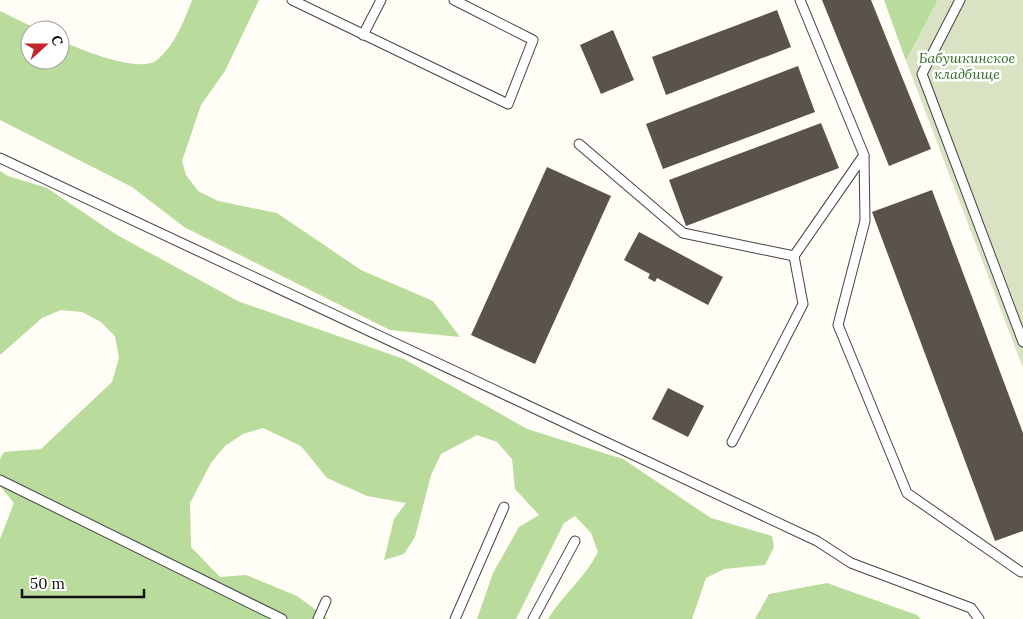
<svg xmlns="http://www.w3.org/2000/svg" width="1023" height="619" font-family="Lora,serif">
  <style>
    .forest { fill: #b9dc9c }
    .cemetery { fill: #d9e3c4 }
    .building { fill: #5a524d }
    .lines { fill: none; stroke-linecap: round; stroke-linejoin: round }
    .lane-casing { stroke: #444; stroke-width: 11 }
    .lane { stroke: #fff; stroke-width: 9 }
    .labels { text-anchor: middle; dominant-baseline: central; stroke-width: 5; stroke-linejoin: round; paint-order: stroke }
    .park-label { font-size: 14px; font-style: italic; fill: #2f6b1f; stroke: #fff }
  </style>
  <rect width="100%" height="100%" fill="#fffdf5"/>
  <!-- forest -->
  <g class="forest">
    <path d="M192 0H259L225 71 201 105 182 161 186 175 198 191 218 201 277 213 361 270 433 301 460 337 390 330 184 227 132 187 0 120V11L39 30H30V60H60V40C78 49 140 74 157 60 175 45 184 21 192 0Z"/>
    <path d="M884 0H938L906 61Z"/>
    <path d="M0 171 8 176 47 188 117 235 240 302 404 359 527 429 623 459 711 518 772 536 774 547 765 565 724 569 706 578 692 619H548C563 594 585 578 598 552L591 533 575 516 564 523 516 619H477L493 573 519 527 539 515 515 489 512 459 497 442 477 435 441 454 431 475 415 537 404 554 384 560 394 519 406 503 367 496 327 478 301 446 263 428 243 434 225 446 211 463 190 503 191 547 220 577 246 575 297 596 328 619H0V539L14 503 0 486V459L4 452 41 449 112 382 119 358 115 336 101 322 82 312 61 310 42 318 0 355Z"/>
    <path d="M827 583 917 615 921 619H755L769 594Z"/>
  </g>
  <!-- cemetery -->
  <path class="cemetery" d="M938 0H1023V368L906 61Z"/>
  <!-- building -->
  <g class="building">
    <path d="M822 0H871L931 149 889 166Z"/>
    <path d="M777 10 791 47 666 95 652 57Z"/>
    <path d="M613 30 634 80 601 94 580 45Z"/>
    <path d="M798 66 815 112 663 169 646 124Z"/>
    <path d="M821 123 839 168 686 226 669 180Z"/>
    <path d="M547 167 611 196 535 364 471 335Z"/>
    <path d="M932 190 1023 433V531L995 541 872 212Z"/>
    <path d="M639 232 723 277 708 305 657 278 655 282 648 278 650 274 624 260Z"/>
    <path d="M668 388 704 406 688 437 652 419Z"/>
  </g>
  <g class="lines">
    <!-- lane casing -->
    <g class="lane-casing">
      <g id="lane">
        <path d="M292 0 508 104 533 40 454 0"/>
        <path d="M960 0 922 74 1023 342"/>
        <path d="M363 35 381 0"/>
        <path d="M579 144 683 233 794 256 864 155 800 0"/>
        <path d="M864 156 865 221 838 325 907 493 1021 572"/>
        <path d="M0 158 817 541 851 563 971 608 979 619"/>
        <path d="M732 442 803 304 794 256"/>
        <path d="M0 480 282 619"/>
        <path d="M318 619 326 601"/>
        <path d="M455 619 504 507"/>
        <path d="M533 619 575 541"/>
      </g>
    </g>
    <!-- lane -->
    <use href="#lane" class="lane"/>
  </g>
  <g class="labels">
    <!-- park labels -->
    <g class="park-label">
      <text x="967" y="58">Бабушкинское<tspan x="967" dy="16">кладбище</tspan></text>
    </g>
  </g>
  <!-- north arrow -->
  <g transform="translate(45 45) rotate(69)"><circle r="24" fill="#ffffff" stroke="#a0a0a0"/>
  <path d="M0-4L9 19L0 12L-9 19Z" fill="#c4262e"/>
  <text y="-8" font-size="14" font-weight="bold" text-anchor="middle" fill="#111111">С</text>
  </g>
  <!-- scale -->
  <path d="M22 589v8h122v-8" fill="none" stroke="#111111" stroke-width="2.5"/>
  <text x="30" y="589" font-size="15" fill="#111111" stroke="#ffffff" stroke-width="4" paint-order="stroke">50 m</text>
</svg>
